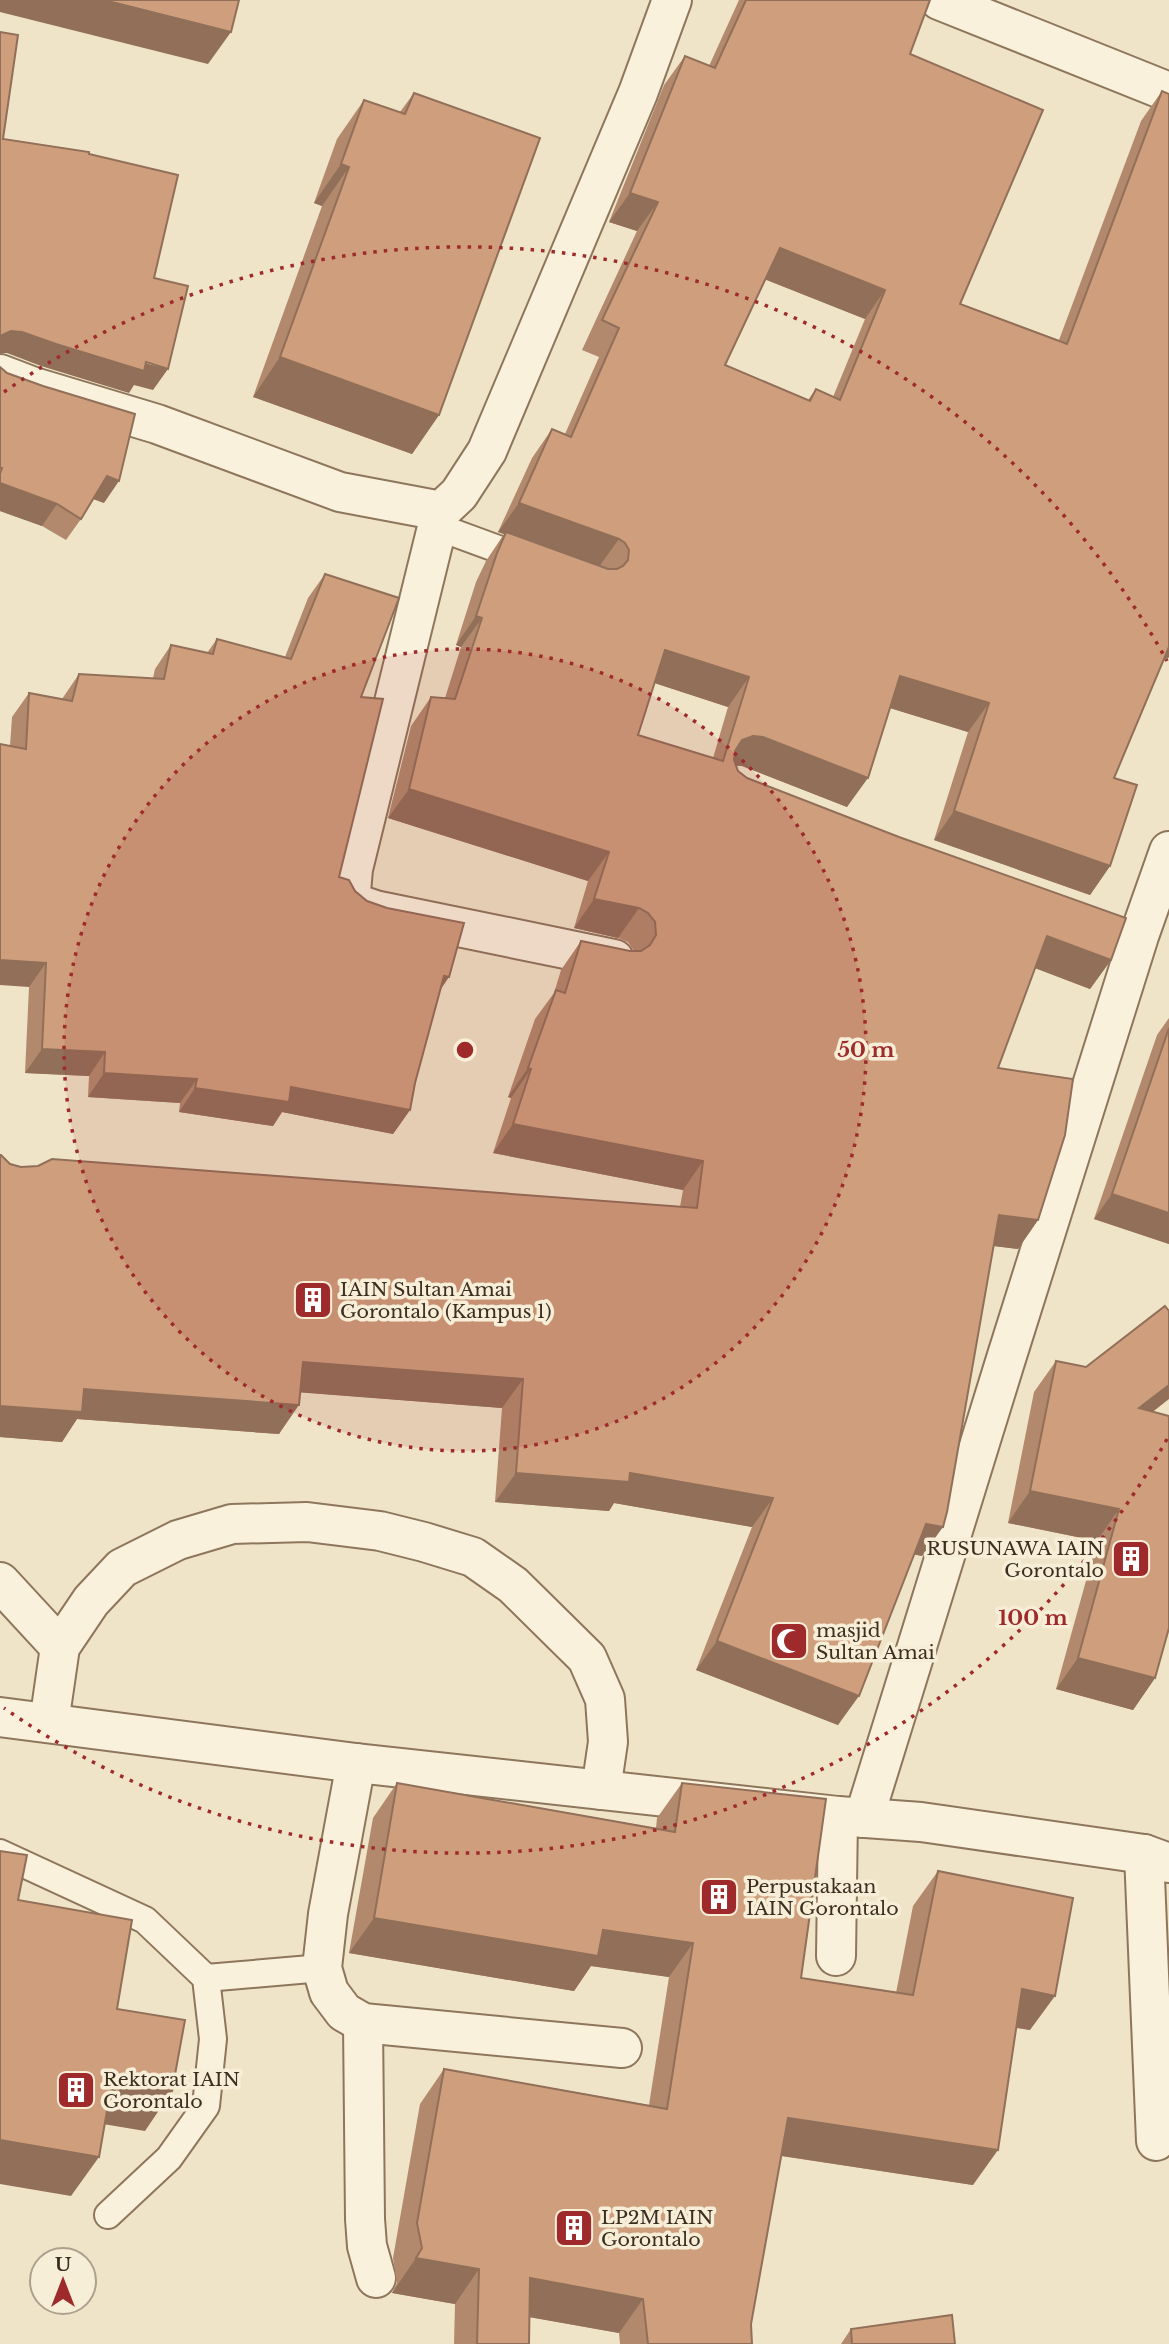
<svg xmlns="http://www.w3.org/2000/svg" width="1169" height="2344" font-family="'Libre Baskerville',serif">
  <style>
    .lines { fill: none; stroke-linecap: round; stroke-linejoin: round }
    .lane-casing { stroke: #8d765c; stroke-width: 30 }
    .street-casing { stroke: #8d765c; stroke-width: 42 }
    .lane { stroke: #faf1dc; stroke-width: 26 }
    .street { stroke: #faf1dc; stroke-width: 38 }
    .wall { fill: #b2896c; fill-rule: evenodd }
    .shaded-wall { fill: #916f58 }
    .building { fill: #cf9f7d; stroke: #916f58; stroke-width: 2; fill-rule: evenodd }
    .ring { fill: none; stroke: #9e2a2b; stroke-width: 3.5; stroke-dasharray: 3.5 7 }
    .labels { text-anchor: middle; dominant-baseline: central; stroke-width: 7; stroke-linejoin: round; paint-order: stroke }
    .poi-label { font-size: 19px; fill: #3d2e20; stroke: #f7eed8; text-anchor: start }
    .centre { fill: #9e2a2b; stroke: #f7eed8; stroke-width: 3.5 }
    .ring-label { font-size: 21px; text-anchor: middle; font-weight: bold; fill: #9e2a2b; stroke: #f7eed8; stroke-width: 7; stroke-linejoin: round; paint-order: stroke }
  </style>
  <rect width="100%" height="100%" fill="#f0e4c8"/>
  <g class="lines">
    <!-- lane casing -->
    <g class="lane-casing">
      <g id="lane">
        <path d="M438 527 528 560"/>
        <path d="M0 1853 145 1920 206 1978 213 2039 206 2106 169 2158 108 2215"/>
        <path d="M206 1978 322 1968"/>
      </g>
    </g>
    <!-- street casing -->
    <g class="street-casing">
      <g id="street">
        <path d="M939 0 1169 92"/>
        <path d="M0 374 34 387 157 424 340 492 441 511 459 494 487 451 638 93 672 0"/>
        <path d="M441 511 353 869 351 892 357 904 375 910 614 959"/>
        <path d="M0 1582 60 1647"/>
        <path d="M0 1717 356 1763 838 1816 921 1822 1144 1854 1169 1863"/>
        <path d="M49 1723 60 1647 91 1601 122 1568 178 1540 232 1524 307 1522 380 1531 424 1542 473 1557 513 1585 587 1658 605 1699 608 1742 601 1790"/>
        <path d="M356 1763 328 1914 322 1968 329 1992 344 2012 363 2023 622 2048"/>
        <path d="M864 1818 1005 1362 1139 936 1169 851"/>
        <path d="M1144 1854 1156 2141"/>
        <path d="M836 1956 838 1816"/>
        <path d="M363 2023 365 2219 367 2246 376 2278"/>
      </g>
    </g>
    <!-- lane -->
    <use href="#lane" class="lane"/>
    <!-- street -->
    <use href="#street" class="street"/>
  </g>
  <!-- wall -->
  <g class="wall">
    <path d="M739 0H930L910 54 960 304 1059 340 1141 121 1162 91 1166 661 1163 660 1114 778 1110 866 1090 895 934 840 968 732 890 708 847 807 742 766H736L738 771 747 778 1111 960 1090 989 1035 968 998 1068 1038 1220 1018 1249 993 1246 922 1556 914 1554 838 1725 696 1670 752 1527 614 1503 609 1511 495 1502 502 1408 300 1392 279 1434 77 1419 62 1442 0 1437V1155L10 1164 21 1167 680 1207 683 1190 493 1153 511 1098 508 1097 535 1019 554 993 561 970 581 941 630 951H634L628 942 618 938 574 928 588 881 388 818 411 726 431 697 445 698 461 647 456 645 476 582 486 561 504 534 498 532 532 458 552 429 565 434 599 357 582 350 637 231 609 222 664 85 685 56 709 66ZM765 279 865 319 833 397 816 389 808 400 725 365ZM655 683 728 707 713 758 638 735Z"/>
    <path d="M414 93 439 415 412 454 253 397 322 206 314 203 337 139 364 100 400 112Z"/>
    <path d="M0 367 104 503 93 499 81 519 66 540 42 526 0 511Z"/>
    <path d="M325 574 361 697 339 877 355 891 440 990 415 1083 410 1110 393 1134 282 1112 273 1126 179 1112 180 1103 88 1097 89 1076 25 1073 29 987 10 746 12 717 29 693 62 699 79 674 153 678 155 669 171 645 207 653 217 639 285 657 308 598Z"/>
    <path d="M1169 1018V1244L1094 1219 1157 1035Z"/>
    <path d="M1056 1361 1153 1412 1155 1678 1133 1710 1056 1689 1097 1541 1008 1523 1034 1392Z"/>
    <path d="M397 1783 656 1828 657 1818 682 1783 801 1978 896 1993 913 1906 938 1871 1030 2030 1016 2028 973 2185 781 2156 751 2324 752 2344H620L619 2333 529 2317V2344H454L455 2304 392 2293 397 2283 393 2258 420 2104 444 2069 649 2105 669 1977 591 1966 574 1991 349 1953 373 1818Z"/>
    <path d="M851 2329 955 2344H841Z"/>
  </g>
  <!-- shaded-wall -->
  <g class="shaded-wall">
    <path d="M0 0H104L231 32 208 64 0 12Z"/>
    <path d="M341 164 349 167 322 206 314 203Z"/>
    <path d="M630 193 658 202 637 231 609 222Z"/>
    <path d="M780 248 885 290 865 319 759 277Z"/>
    <path d="M11 331 22 332 168 369 153 390 134 385 129 393 41 366 7 353H0V338L2 335Z"/>
    <path d="M280 357 439 415 412 454 253 397Z"/>
    <path d="M107 476 119 481 104 503 91 498Z"/>
    <path d="M0 483 57 504 42 526 0 511Z"/>
    <path d="M519 503 619 539 598 568 498 532Z"/>
    <path d="M476 616 482 618 461 647 456 645Z"/>
    <path d="M1169 640V657L1166 661 1156 658Z"/>
    <path d="M665 650 749 677 728 707 645 680Z"/>
    <path d="M900 676 989 703 968 732 880 705Z"/>
    <path d="M753 736 763 737 868 778 847 807 742 766 732 765 722 770 742 740Z"/>
    <path d="M409 789 609 852 588 881 388 818Z"/>
    <path d="M954 811 1110 866 1090 895 934 840Z"/>
    <path d="M594 899 639 908 618 938 574 928Z"/>
    <path d="M1047 936 1111 960 1090 989 1027 965Z"/>
    <path d="M0 960 46 963 29 987 0 985Z"/>
    <path d="M444 976 449 977 433 1001Z"/>
    <path d="M42 1049 105 1052 89 1076 25 1073Z"/>
    <path d="M528 1068 531 1069 511 1098 508 1097Z"/>
    <path d="M104 1073 197 1079 180 1103 88 1097Z"/>
    <path d="M291 1087 410 1110 393 1134 282 1112 273 1126 179 1112 195 1088Z"/>
    <path d="M513 1124 703 1161 683 1190 493 1153Z"/>
    <path d="M1112 1194 1169 1213V1244L1094 1219Z"/>
    <path d="M999 1215 1038 1220 1018 1249 978 1244Z"/>
    <path d="M303 1362 523 1379 502 1408 282 1391Z"/>
    <path d="M1169 1385V1399L1117 1440 1139 1408Z"/>
    <path d="M84 1389 299 1405 279 1434 77 1419 62 1442 0 1437V1406Z"/>
    <path d="M516 1473H630L773 1498 752 1527 614 1503 609 1511 495 1502Z"/>
    <path d="M1030 1491 1119 1509 1097 1541 1008 1523Z"/>
    <path d="M926 1524 943 1527 922 1556 906 1553Z"/>
    <path d="M717 1641 859 1696 838 1725 696 1670Z"/>
    <path d="M1078 1658 1155 1678 1133 1710 1056 1689Z"/>
    <path d="M374 1918 603 1930 693 1943 669 1977 591 1966 574 1991 349 1953Z"/>
    <path d="M1022 1989 1055 1996 1030 2030 998 2024Z"/>
    <path d="M112 2082 172 2091 145 2131 85 2121Z"/>
    <path d="M788 2118 998 2150 973 2185 763 2153Z"/>
    <path d="M0 2140 99 2157 71 2196 0 2184Z"/>
    <path d="M416 2258 479 2269 455 2304 392 2293Z"/>
    <path d="M530 2278 643 2299 619 2333 506 2313Z"/>
  </g>
  <!-- building -->
  <g class="building">
    <path d="M104 0H239L231 32Z"/>
    <path d="M746 0H930L910 54 1043 110 960 304 1067 344 1162 91 1169 94V647L1114 778 1137 785 1110 866 954 811 989 703 900 676 868 778 763 737 753 736 742 740 735 751 734 760 738 771 747 778 899 837 1126 918 1111 960 1047 936 998 1068 1073 1079 1065 1135 1038 1220 999 1215 947 1512 943 1527 926 1524 859 1696 717 1641 773 1498 630 1473 629 1482 516 1473 523 1379 303 1362 299 1405 84 1389 82 1412 0 1406V1155H1L10 1164 21 1167 38 1166 52 1159 697 1208 703 1161 513 1124 531 1069 528 1068 556 990 565 993 581 941 630 951H641L650 945 656 935 655 922 648 913 639 908 594 899 609 852 409 789 431 697 455 699 482 618 476 616 497 553 506 532 608 569H617L623 566 628 560 629 550 625 543 619 539 519 503 552 429 571 437 619 328 602 320 658 202 630 193 685 56 715 68ZM780 248 885 290 840 400 816 389 810 401 725 365ZM665 650 749 677 723 761 638 735Z"/>
    <path d="M0 32 18 35 3 139 89 152V154L178 175 154 278 188 286 168 369 146 362 144 371 56 344 22 332 11 331 2 335 0 338Z"/>
    <path d="M414 93 540 138 439 415 280 357 349 167 341 164 364 100 405 114Z"/>
    <path d="M0 367 7 373 43 386 135 414 119 481 107 476 81 519 57 504 0 483V474L2 468H0Z"/>
    <path d="M325 574 399 598 361 697 383 699 339 877 349 880 355 891 367 901 387 908 464 923 449 977 444 976 415 1083 410 1110 291 1087 289 1102 195 1088 197 1079 104 1073 105 1052 42 1049 46 963 0 960V744L26 749 29 693 72 701 79 674 164 679 171 645 213 654 217 639 291 659Z"/>
    <path d="M1169 1028V1213L1112 1194Z"/>
    <path d="M1165 1306 1169 1311V1385L1139 1408 1169 1416V1628L1155 1678 1078 1658 1119 1509 1030 1491 1056 1361 1086 1367Z"/>
    <path d="M397 1783 675 1832 682 1783 826 1799 801 1978 913 1995 938 1871 1073 1898 1055 1996 1022 1989 998 2150 788 2118 751 2324 752 2344H648L643 2299 530 2278 529 2344H477L479 2269 416 2258 422 2248 417 2223 444 2069 667 2109 693 1943 603 1930 598 1956 374 1918Z"/>
    <path d="M0 1851 27 1855 18 1900 132 1920 117 2009 185 2020 172 2091 112 2082 99 2157 0 2140Z"/>
    <path d="M952 2315 955 2344H852L851 2329Z"/>
  </g>
  <!-- distance rings -->
  <circle cx="465" cy="1050" r="401" fill="#9e2a2b" fill-opacity=".12"/>
  <g class="ring">
    <circle cx="465" cy="1050" r="401"/>
    <path d="M1167 1439A803 803 0 0 1 4 1708M4 392A803 803 0 0 1 1167 661"/>
  </g>
  <!-- icons -->
  <defs>
    <g id="building-square" transform="scale(2.0125)"><rect x="-9" y="-9" width="18" height="18" rx="4" fill="#9e2a2b" stroke="#f7eed8"/><path d="M-4-6H4V6H1V3H-1V6H-4ZM-2.5-4.3h1.7v1.8h-1.7ZM.8-4.3h1.7v1.8H.8ZM-2.5-1h1.7V.8h-1.7ZM.8-1h1.7V.8H.8Z" fill="#fff"/></g>
    <g id="mosque-square" transform="scale(2.0125)"><rect x="-9" y="-9" width="18" height="18" rx="4" fill="#9e2a2b" stroke="#f7eed8"/><path d="M3.5-4.9A6 6 0 1 0 3.5 4.9A5 5 0 1 1 3.5-4.9Z" fill="#fff"/></g>
  </defs>
  <g fill-rule="evenodd">
    <use href="#building-square" x="313" y="1300"/>
    <use href="#building-square" x="1131" y="1559"/>
    <use href="#mosque-square" x="789" y="1641"/>
    <use href="#building-square" x="719" y="1897"/>
    <use href="#building-square" x="76" y="2090"/>
    <use href="#building-square" x="574" y="2228"/>
  </g>
  <g class="labels">
    <!-- poi labels -->
    <g class="poi-label">
      <text x="340" y="1289">IAIN Sultan Amai<tspan x="340" dy="22">Gorontalo (Kampus 1)</tspan></text>
      <text x="1104" y="1548" text-anchor="end">RUSUNAWA IAIN<tspan x="1104" dy="22">Gorontalo</tspan></text>
      <text x="816" y="1630">masjid<tspan x="816" dy="22">Sultan Amai</tspan></text>
      <text x="746" y="1886">Perpustakaan<tspan x="746" dy="22">IAIN Gorontalo</tspan></text>
      <text x="103" y="2079">Rektorat IAIN<tspan x="103" dy="22">Gorontalo</tspan></text>
      <text x="601" y="2217">LP2M IAIN<tspan x="601" dy="22">Gorontalo</tspan></text>
    </g>
  </g>
  <circle cx="465" cy="1050" r="10" class="centre"/>
  <g class="ring-label">
    <text x="866" y="1057">50 m</text>
    <text x="1033" y="1625">100 m</text>
  </g>
  <!-- north arrow -->
  <g transform="translate(63 2281)"><circle r="33" fill="#f7eed8" stroke="#ada18e" stroke-width="2"/>
  <path d="M0-5L12 26L0 18L-12 26Z" fill="#9e2a2b"/>
  <text y="-10" font-size="19" font-weight="bold" text-anchor="middle" fill="#3d2e20">U</text>
  </g>
</svg>
